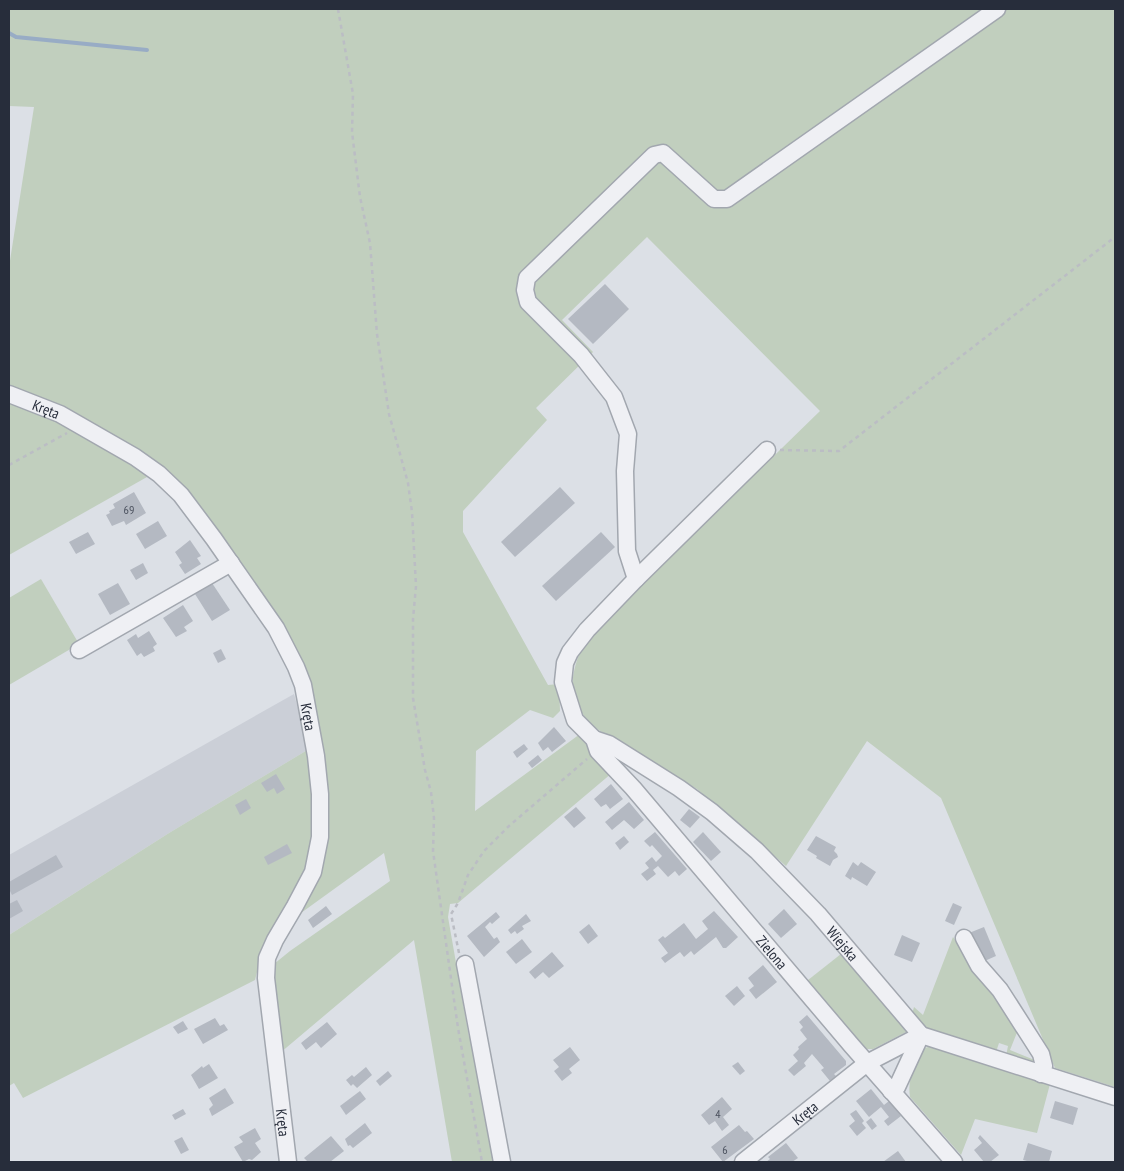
<svg xmlns="http://www.w3.org/2000/svg" width="1124" height="1171" font-family="'PT Sans Narrow',sans-serif">
  <style>
    .built { fill: #cbcfd7 }
    .green { fill: #c1cfbe }
    .lines { fill: none; stroke-linecap: round; stroke-linejoin: round }
    .stream { stroke: #98acc5; stroke-width: 4 }
    .building { fill: #b4b9c2 }
    .minor-casing { stroke: #a2a7af; stroke-width: 19 }
    .path { stroke: #bbbdc4; stroke-width: 2.5; stroke-dasharray: 4 4; stroke-linecap: butt }
    .minor { stroke: #eff0f4; stroke-width: 16 }
    .labels { text-anchor: middle; dominant-baseline: central; stroke-width: 5; stroke-linejoin: round; paint-order: stroke }
    .number-label { font-size: 12px; fill: #4a505d }
    .street-label { font-size: 15px; fill: #272d3b; stroke: #ebeef4 }
  </style>
  <rect width="100%" height="100%" fill="#dce0e6"/>
  <!-- built -->
  <path class="built" d="M294 694 309 749 169 833 9 935V855Z"/>
  <!-- green -->
  <g class="green">
    <path d="M9 9H1115V1087L1055 1068 941 798 867 741 786 866 697 789 592 726C565 695 570 677 584 641L820 411 647 237 562 320 593 352 536 408 547 420 463 511V532L548 685 559 684 560 711 553 718 530 710 476 751 475 811 580 734 612 773 458 903 450 904 448 917 469 1037 476 1036 498 1162H452L414 940 280 1053 272 972 274 964 290 951 390 881 384 853 294 918 322 863 309 685 183 486 9 386V267L34 107 9 106Z"/>
    <path d="M9 399 56 419 122 456 147 477 9 555Z"/>
    <path d="M41 579 79 644 9 685V598Z"/>
    <path d="M309 749 314 790 312 855 295 896 274 925 262 952 255 980 23 1098 14 1083 9 1086V935L169 833Z"/>
    <path d="M953 937 1018 1030 1010 1050 1037 1061 1038 1065 1006 1056 1008 1046 999 1043 996 1052 928 1030 912 1014 914 1007 923 1015Z"/>
    <path d="M841 954 906 1030V1032L873 1049H867L861 1045 803 984Z"/>
    <path d="M931 1046 1050 1084 1037 1133 975 1119 961 1155 910 1097C907 1079 915 1066 922 1049Z"/>
  </g>
  <g class="lines">
    <!-- stream -->
    <path class="stream" d="M9 33 16 37 147 50"/>
  </g>
  <!-- building -->
  <g class="building">
    <path d="M605 284 629 309 593 344 568 319Z"/>
    <path d="M560 487 575 503 515 557 501 542Z"/>
    <path d="M134 492 146 513 126 525 124 521 112 526 106 515 110 513 109 511 115 508 113 504Z"/>
    <path d="M158 521 167 536 145 549 136 534Z"/>
    <path d="M88 532 95 544 76 554 69 542Z"/>
    <path d="M601 532 615 547 556 601 542 586Z"/>
    <path d="M190 540 201 556 197 558 201 564 185 574 179 565 182 563 175 552Z"/>
    <path d="M143 563 148 573 136 580 130 570Z"/>
    <path d="M118 583 130 604 110 615 98 594Z"/>
    <path d="M212 583 230 610 212 621 195 594Z"/>
    <path d="M183 605 193 621 184 627 187 631 176 637 163 618Z"/>
    <path d="M149 631 157 644 153 647 155 651 144 657 141 653 137 656 127 640 136 634 138 638Z"/>
    <path d="M221 649 226 659 218 663 213 653Z"/>
    <path d="M554 727 566 741 552 752 548 747 543 751 538 743Z"/>
    <path d="M524 744 528 749 517 758 513 752Z"/>
    <path d="M538 755 542 760 532 768 528 763Z"/>
    <path d="M276 774 285 789 277 794 274 788 267 792 261 783Z"/>
    <path d="M611 784 623 799 610 809 606 804 601 807 594 799Z"/>
    <path d="M246 799 251 808 240 815 235 805Z"/>
    <path d="M629 802 644 820 634 829 624 820 612 830 605 822Z"/>
    <path d="M576 807 586 818 574 828 564 817Z"/>
    <path d="M689 809 700 817 690 828 680 820Z"/>
    <path d="M655 832 687 869 679 876 675 871 668 877 658 866 653 870 656 874 647 881 641 874 649 868 645 863 652 857 656 862 662 856 652 845 650 847 644 841Z"/>
    <path d="M703 832 721 852 711 861 693 842Z"/>
    <path d="M624 836 629 842 620 850 615 843Z"/>
    <path d="M816 836 836 847 834 851 837 854 838 857 833 860 830 866 816 858 817 856 807 850Z"/>
    <path d="M287 844 292 853 268 865 264 857Z"/>
    <path d="M56 855 63 867 12 895 9 889V882Z"/>
    <path d="M853 862 858 866 861 862 876 872 867 886 852 877 851 880 845 876Z"/>
    <path d="M17 900 23 911 9 919V904Z"/>
    <path d="M953 903 962 907 954 925 945 921Z"/>
    <path d="M326 906 332 914 313 928 308 920Z"/>
    <path d="M784 909 797 924 781 938 768 924Z"/>
    <path d="M714 911 738 937 726 948H723L716 937 694 955 691 951 684 957 680 952 665 963 661 958 668 953 658 940 663 936 665 938 684 923 696 939 708 929 702 921Z"/>
    <path d="M496 912 500 917 492 924 490 922 485 927 494 939 497 937 500 942 484 957 467 936Z"/>
    <path d="M526 914 531 921 522 926 524 929 517 934 515 931 511 934 508 930Z"/>
    <path d="M589 924 598 936 588 944 579 932Z"/>
    <path d="M984 927 996 956 980 963 969 933Z"/>
    <path d="M902 935 920 943 912 962 894 955Z"/>
    <path d="M522 939 532 952 516 964 506 952Z"/>
    <path d="M552 952 564 966 549 978 543 972 535 979 529 972Z"/>
    <path d="M763 965 777 982 756 999 749 990 754 986 748 978Z"/>
    <path d="M737 986 745 996 734 1006 725 996Z"/>
    <path d="M807 1015 846 1061V1065L834 1074 836 1076 830 1081 821 1070 824 1068 812 1054 804 1063 806 1066 794 1076 788 1070 798 1061 793 1055 799 1049 798 1047 807 1039 800 1030 803 1027 799 1022Z"/>
    <path d="M215 1018 220 1026 224 1024 228 1030 203 1044 194 1029Z"/>
    <path d="M183 1021 188 1029 178 1034 173 1027Z"/>
    <path d="M327 1022 337 1034 321 1048 316 1042 306 1050 301 1043Z"/>
    <path d="M570 1047 580 1060 569 1069 572 1073 562 1081 554 1071 559 1067 553 1060Z"/>
    <path d="M738 1062 745 1071 740 1075 732 1066Z"/>
    <path d="M209 1064 218 1078 199 1089 191 1075 202 1066 203 1068Z"/>
    <path d="M366 1067 372 1075 357 1088 353 1084 351 1086 346 1080 352 1075 354 1077Z"/>
    <path d="M388 1071 392 1076 380 1086 376 1081Z"/>
    <path d="M225 1088 234 1103 212 1116 209 1109 213 1105 209 1098Z"/>
    <path d="M871 1089 884 1105 889 1101 901 1116 888 1126 884 1121 889 1117 881 1107 869 1117 856 1101Z"/>
    <path d="M360 1091 366 1099 346 1115 340 1106Z"/>
    <path d="M722 1097 732 1109 723 1117 729 1125 722 1131 715 1121 709 1125 701 1115Z"/>
    <path d="M1055 1101 1078 1108 1073 1125 1050 1118Z"/>
    <path d="M183 1109 186 1114 175 1120 172 1115Z"/>
    <path d="M856 1110 864 1121 862 1123 866 1128 857 1136 849 1126 855 1121 850 1114Z"/>
    <path d="M871 1118 877 1126 872 1130 866 1122Z"/>
    <path d="M365 1123 372 1133 353 1148 350 1145 348 1146 345 1139Z"/>
    <path d="M739 1125 745 1132 747 1131 754 1139 723 1162 711 1147Z"/>
    <path d="M255 1128 261 1139 255 1143 261 1152 252 1160 249 1159 243 1162 234 1147 243 1142 239 1137Z"/>
    <path d="M980 1135 999 1155 990 1162H984L974 1150 982 1143 978 1138Z"/>
    <path d="M331 1136 344 1151 330 1162H308L304 1158Z"/>
    <path d="M182 1137 189 1150 181 1154 174 1141Z"/>
    <path d="M786 1143 798 1158 792 1162H766L770 1159 768 1157Z"/>
    <path d="M1028 1143 1052 1151 1049 1162 1033 1161 1031 1162 1023 1160Z"/>
    <path d="M898 1151 906 1162H883L887 1159Z"/>
  </g>
  <g class="lines">
    <!-- minor casing -->
    <g class="minor-casing">
      <g id="minor">
        <path id="s1" d="M9 394 60 414 135 457 159 474 181 495 214 539 276 628 296 667 303 685 316 756 320 794V837L313 872 295 906 275 940 267 958 266 978 288 1162"/>
        <path id="s2" d="M767 450 636 579 587 630 570 652 565 663 563 682 575 720 594 739 598 751 633 788 852 1046 954 1162"/>
        <path d="M636 579 627 551 625 471 628 434 614 397 581 355 528 302 525 290 527 278 654 155 663 153 714 199H727L997 9"/>
        <path d="M79 650 231 563"/>
        <path id="s3" d="M594 739 609 744 679 788 712 812 757 851 818 914 921 1035 1115 1097"/>
        <path d="M964 938 979 966 1000 990 1041 1054 1044 1066 1041 1074"/>
        <path d="M465 964 502 1162"/>
        <path d="M891 1091 897 1087 921 1035"/>
        <path id="s4" d="M743 1162 867 1063 921 1035"/>
      </g>
    </g>
    <!-- path -->
    <g class="path">
      <path d="M338 9 353 94 352 132 360 197 370 243 377 334 389 414 408 483 412 512 416 586 413 619V698L425 770 431 792 434 818 433 851 458 1028 482 1162"/>
      <path d="M780 450 839 451 1115 237"/>
      <path d="M9 465 67 433"/>
      <path d="M459 953 451 914 458 903 468 875 484 851 509 826 587 759"/>
    </g>
    <!-- minor -->
    <use href="#minor" class="minor"/>
  </g>
  <g class="labels">
    <!-- number labels -->
    <g class="number-label">
      <text x="129" y="509">69</text>
      <text x="718" y="1113">4</text>
      <text x="725" y="1149">6</text>
    </g>
    <!-- street labels -->
    <g class="street-label">
      <text stroke="none"><textPath href="#s1" startOffset="40">Kręta</textPath></text>
      <text stroke="none"><textPath href="#s1" startOffset="460">Kręta</textPath></text>
      <text stroke="none"><textPath href="#s3" startOffset="325">Wiejska</textPath></text>
      <text stroke="none"><textPath href="#s2" startOffset="659">Zielona</textPath></text>
      <text stroke="none"><textPath href="#s4" startOffset="79">Kręta</textPath></text>
      <text stroke="none"><textPath href="#s1" startOffset="880">Kręta</textPath></text>
    </g>
  </g>
  <!-- border -->
  <rect width="1124" height="1171" fill="none" stroke="#272d3b" stroke-width="20"/>
</svg>
